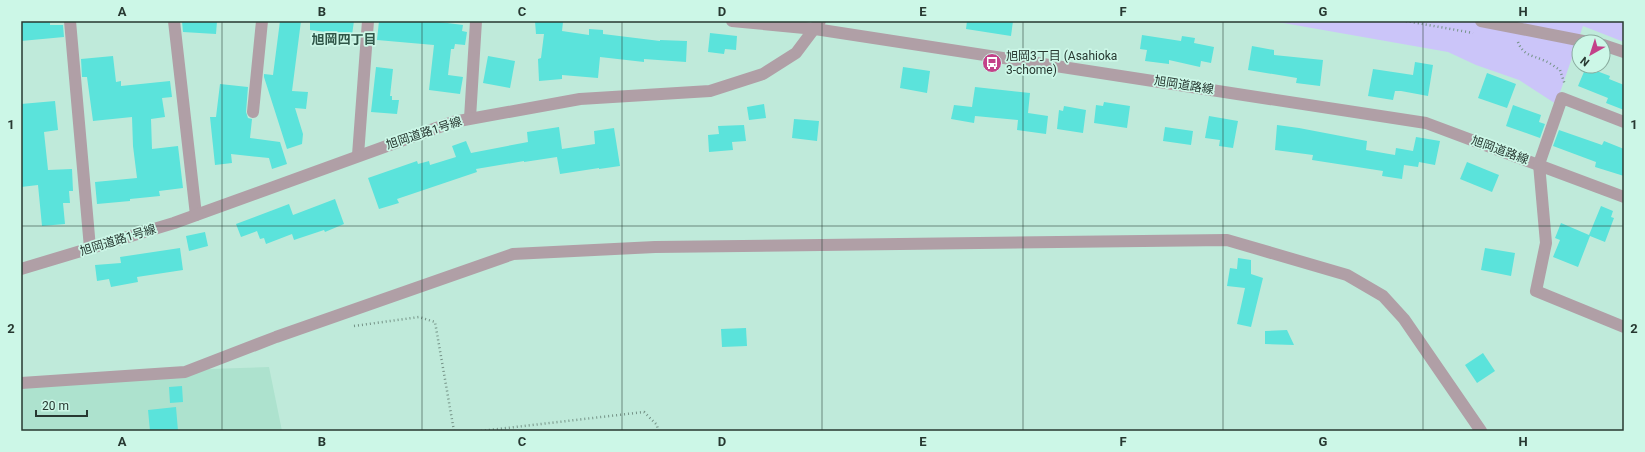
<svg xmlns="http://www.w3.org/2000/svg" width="1645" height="452" font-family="Roboto,'Noto Sans JP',sans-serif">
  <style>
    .built { fill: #ade2ce }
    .green { fill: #cbc5f9 }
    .building { fill: #5be3db }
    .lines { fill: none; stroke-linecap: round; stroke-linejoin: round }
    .path { stroke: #759387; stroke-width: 2.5; stroke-dasharray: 1 3; stroke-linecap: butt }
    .street { stroke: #b09fa6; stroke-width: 12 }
    .grid { fill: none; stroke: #273831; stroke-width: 1; stroke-opacity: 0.55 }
    .labels { text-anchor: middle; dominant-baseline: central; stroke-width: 3.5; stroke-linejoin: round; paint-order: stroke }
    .poi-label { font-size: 12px; fill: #273831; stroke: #ccf7e7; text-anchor: start }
    .street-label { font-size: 12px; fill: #273831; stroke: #ccf7e7 }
    .neighbourhood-label { font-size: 13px; font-weight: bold; fill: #2f5648; stroke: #ccf7e7 }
    .neatline { fill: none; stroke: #273831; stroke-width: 1.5 }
    .grid-label { font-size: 13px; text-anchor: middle; font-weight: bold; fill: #273831 }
  </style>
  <rect width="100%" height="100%" fill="#bfeada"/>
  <!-- built -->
  <path class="built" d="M269 367 282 431H21V380L117 372Z"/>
  <!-- green -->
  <path class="green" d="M1272 21H1624V42L1583 26 1556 104 1519 80 1476 65 1448 52Z"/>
  <!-- building -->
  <g class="building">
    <path d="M21 21H50V25H63L64 37 21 41Z"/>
    <path d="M182 21H217L216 34 183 32Z"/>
    <path d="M280 21H301L292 91 308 92 306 109 295 108 303 134 302 144 287 149 264 77V74L273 75Z"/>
    <path d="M310 21H354L352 35 310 30Z"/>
    <path d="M379 21H432L463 25 462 31 467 32 465 45 455 44 454 49H451L448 75 463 77 460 94 429 90 434 45 377 40Z"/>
    <path d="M535 21 563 22 562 31 589 35V29L603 30V34L660 41V40L687 41 686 62 644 59V62L600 57 598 78 562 75V79L539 81 538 59 541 58 544 34H536Z"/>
    <path d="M967 21H1013L1011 36 966 29Z"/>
    <path d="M710 33 737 36 736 50 725 49 724 54 708 52Z"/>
    <path d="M1142 35 1181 41 1182 36 1195 38 1194 43 1214 47 1211 63 1201 61 1200 67 1169 60V64L1145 61 1147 50 1140 49Z"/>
    <path d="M1252 46 1274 50V55L1323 60 1320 86 1296 83 1297 78 1248 70Z"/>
    <path d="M113 56 116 82 121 81V86L170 81 172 97 162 98 165 117 151 119 152 149 178 146 183 188 159 191 160 196 130 199V201L97 204 95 182 137 178 133 146 132 117 93 121 87 77H82L81 59Z"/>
    <path d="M488 56 515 61 510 88 483 83Z"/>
    <path d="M1415 62 1433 65 1428 96 1401 91H1395L1393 100 1368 96 1373 69 1413 75Z"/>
    <path d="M376 67 393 69 390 96H392V100H399L397 114 371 112Z"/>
    <path d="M903 67 930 71 927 93 900 88Z"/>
    <path d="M1586 67 1610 76 1609 79 1624 85V110L1606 103 1608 98 1578 86Z"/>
    <path d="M1487 73 1516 84 1507 108 1478 98Z"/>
    <path d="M220 84 248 87 246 112 248 118 252 119 250 138 280 142 287 164 272 169 269 158 231 154 232 163 215 165 210 117H216Z"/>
    <path d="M975 87 1030 93 1028 113 1048 116 1046 134 1017 130 1018 120 975 116 974 123 951 119 954 105 972 107Z"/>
    <path d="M55 101 58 130 44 132 48 170 72 169 73 191H69L70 203H63L65 224 42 226 38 185 21 187V104Z"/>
    <path d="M1104 102 1130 106 1127 128 1094 123 1096 105 1103 106Z"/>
    <path d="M764 104 766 118 749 120 747 107Z"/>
    <path d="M1513 105 1541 115 1539 122 1545 124 1540 138 1506 126Z"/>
    <path d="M1064 106 1086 110 1083 133 1057 129 1059 110 1063 111Z"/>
    <path d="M1209 116 1238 121 1233 148 1219 146 1220 140 1205 138Z"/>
    <path d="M794 119 819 121 817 141 792 138Z"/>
    <path d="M744 125 746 141 732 142 733 150 709 152 708 135 719 134 718 126Z"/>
    <path d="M1277 125 1299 128 1367 141 1366 150 1395 155 1396 148 1413 151 1416 137 1440 141 1435 165 1419 162 1418 167 1404 165 1402 179 1382 176 1383 171 1312 160 1313 155 1275 150Z"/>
    <path d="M559 127 562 149 595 144 594 131 614 128 620 166 599 169V168L560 174 557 157 524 162V161L476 169 477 172 397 199 399 203 379 209 368 178 417 161 418 164 429 161 430 165 456 157 452 146 466 141 471 153 528 142 527 132Z"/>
    <path d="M1165 127 1193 131 1191 145 1163 141Z"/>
    <path d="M1559 130 1602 145 1604 141 1624 149V176L1595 167 1596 162 1553 146Z"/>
    <path d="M1467 162 1499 175 1492 192 1460 179Z"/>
    <path d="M335 199 344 224 325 232 324 230 294 240 292 234 266 244 264 238 260 239 257 231 241 237 236 224 289 204 293 215Z"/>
    <path d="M1601 206 1613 211 1611 217 1614 218 1605 242 1590 236 1578 267 1553 257 1560 240 1555 238 1561 223 1589 235Z"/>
    <path d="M205 232 208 246 189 251 186 236Z"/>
    <path d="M180 248 183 270 137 277 138 282 111 287 109 279 97 281 95 265 121 263 120 257Z"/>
    <path d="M1485 248 1515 253 1511 276 1481 270Z"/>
    <path d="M1238 258 1251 260V274L1263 278 1251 327 1237 324 1245 288 1227 286 1230 268 1237 269Z"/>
    <path d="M746 328 747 346 722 347 721 329Z"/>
    <path d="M1287 330 1294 345 1265 344V331Z"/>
    <path d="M1483 353 1495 371 1477 383 1465 365Z"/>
    <path d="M182 386 183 402 170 403 169 387Z"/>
    <path d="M176 407 178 431H150L148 410Z"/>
  </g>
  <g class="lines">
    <!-- path -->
    <g class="path">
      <path d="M1406 21 1473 33"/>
      <path d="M1518 42C1523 55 1531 55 1543 60 1549 62 1555 67 1560 70L1565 85"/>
      <path d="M354 326 419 317 435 322 454 431"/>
      <path d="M481 431 644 412 657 425 658 431"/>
    </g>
    <!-- street -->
    <g class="street">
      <path d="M70 21 90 248"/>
      <path d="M174 21 196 215"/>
      <path d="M732 21 815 29 1426 123 1624 197"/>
      <path d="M1481 21 1588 42"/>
      <path d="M1603 45 1624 52"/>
      <path d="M253 112 262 21"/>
      <path d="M470 118 476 21"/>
      <path d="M1624 122 1562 98 1539 164 1546 243 1536 291 1624 327"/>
      <path d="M358 155 368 21"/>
      <path d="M21 269 174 223 453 122 580 99 710 91 763 74 796 53 820 21"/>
      <path d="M21 383 185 372 276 337 513 254 655 247 1227 240 1347 275 1383 296 1404 319 1481 431"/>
    </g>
  </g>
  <!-- grid -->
  <path class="grid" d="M222 21V431M422 21V431M622 21V431M822 21V431M1023 21V431M1223 21V431M1423 21V431M21 226H1624"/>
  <!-- icons -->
  <defs>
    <g id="bus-disc" transform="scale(1)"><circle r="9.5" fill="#c34189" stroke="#ccf7e7"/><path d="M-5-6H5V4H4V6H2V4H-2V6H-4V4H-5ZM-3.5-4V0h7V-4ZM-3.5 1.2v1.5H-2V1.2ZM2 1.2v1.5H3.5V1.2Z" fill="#fff"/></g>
  </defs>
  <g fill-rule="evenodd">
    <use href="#bus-disc" x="992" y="63"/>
  </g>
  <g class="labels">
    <!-- poi labels -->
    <g class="poi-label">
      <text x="1006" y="56">旭岡3丁目 (Asahioka<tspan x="1006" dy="14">3-chome)</tspan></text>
    </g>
    <!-- street labels -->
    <g class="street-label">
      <text transform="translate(1184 85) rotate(9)">旭岡道路線</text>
      <text transform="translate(424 133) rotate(-18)">旭岡道路1号線</text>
      <text transform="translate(1500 150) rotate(20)">旭岡道路線</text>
      <text transform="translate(118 240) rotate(-17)">旭岡道路1号線</text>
    </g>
    <!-- neighbourhood labels -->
    <g class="neighbourhood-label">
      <text x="344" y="39">旭岡四丁目</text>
    </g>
  </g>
  <!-- border -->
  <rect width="1645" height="452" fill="none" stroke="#ccf7e7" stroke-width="44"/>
  <!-- north arrow -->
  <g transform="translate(1591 54) rotate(219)"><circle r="19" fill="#ccf7e7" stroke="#8aab9e"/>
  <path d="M0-3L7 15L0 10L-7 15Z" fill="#c34189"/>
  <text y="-6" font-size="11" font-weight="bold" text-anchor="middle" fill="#273831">N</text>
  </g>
  <!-- scale -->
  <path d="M36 410v6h51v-6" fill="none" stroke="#273831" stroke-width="2"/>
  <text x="42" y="410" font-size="12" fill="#273831" stroke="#ccf7e7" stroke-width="3" paint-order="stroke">20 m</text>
  <rect x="22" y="22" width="1601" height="408" class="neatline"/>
  <g class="grid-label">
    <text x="122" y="16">A</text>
    <text x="322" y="16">B</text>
    <text x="522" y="16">C</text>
    <text x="722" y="16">D</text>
    <text x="923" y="16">E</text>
    <text x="1123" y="16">F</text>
    <text x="1323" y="16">G</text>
    <text x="1523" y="16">H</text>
    <text x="11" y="129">1</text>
    <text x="1634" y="129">1</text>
    <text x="11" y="333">2</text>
    <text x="1634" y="333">2</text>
    <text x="122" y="446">A</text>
    <text x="322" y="446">B</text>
    <text x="522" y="446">C</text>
    <text x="722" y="446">D</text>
    <text x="923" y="446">E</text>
    <text x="1123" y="446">F</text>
    <text x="1323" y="446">G</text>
    <text x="1523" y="446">H</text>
  </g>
</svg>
